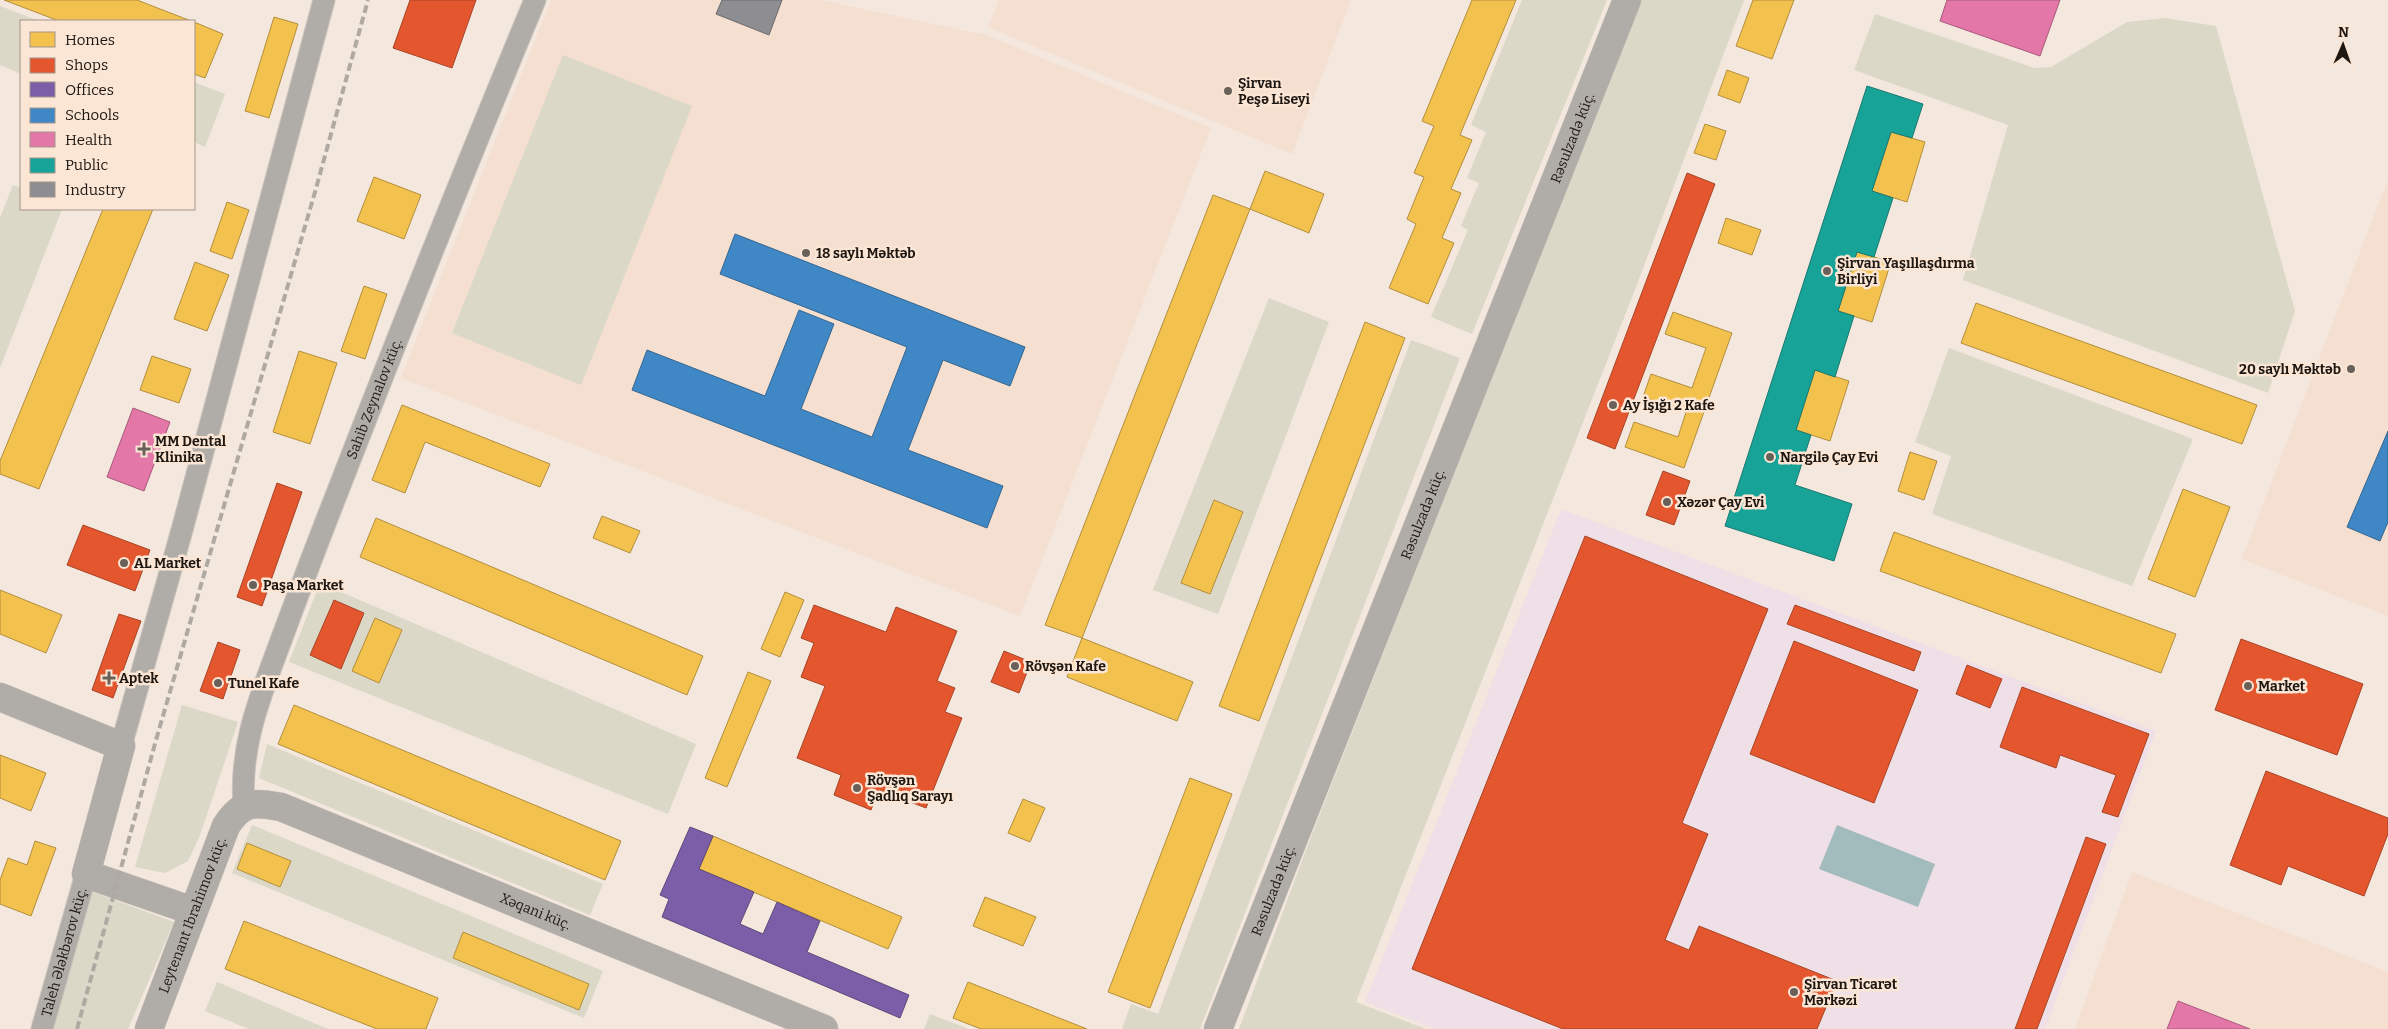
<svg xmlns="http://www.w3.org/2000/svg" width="2388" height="1029" font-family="Bitter,serif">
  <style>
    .commercial { fill: #eee0e6 }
    .built { fill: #f4dfd0 }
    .green { fill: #dbd8c7 }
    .water { fill: #a2bbbc }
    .homes { fill: #f2c14e; stroke: #b38e3c }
    .shops { fill: #e4572e; stroke: #a94426 }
    .offices { fill: #7b5ea7; stroke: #5f497a }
    .schools { fill: #3f88c5; stroke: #35668f }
    .health { fill: #e377a8; stroke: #a85a7b }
    .public { fill: #17a398; stroke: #197970 }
    .industry { fill: #8d8d92; stroke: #6c6a6c }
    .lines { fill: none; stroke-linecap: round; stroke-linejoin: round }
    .street-casing { stroke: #cbc3bb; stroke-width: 23 }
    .secondary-casing { stroke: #cbc3bb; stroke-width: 29 }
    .street { stroke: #b0ada8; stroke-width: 21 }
    .secondary { stroke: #b0aca7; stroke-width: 28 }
    .rail { stroke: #afa9a2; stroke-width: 4; stroke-dasharray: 8 4; stroke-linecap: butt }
    .poi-dot { fill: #696059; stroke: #fbe6d6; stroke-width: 2 }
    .labels { text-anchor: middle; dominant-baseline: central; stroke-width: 5; stroke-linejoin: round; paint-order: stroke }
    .poi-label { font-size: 14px; font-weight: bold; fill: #1f1812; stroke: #fbe6d6; text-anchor: start }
    .street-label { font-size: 14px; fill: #1f1812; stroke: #fbe6d6 }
  </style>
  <rect width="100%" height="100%" fill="#f3e7de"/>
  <!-- commercial -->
  <path class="commercial" d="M1561 509 2156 731 2045 1029H1435L1365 1002Z"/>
  <!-- built -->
  <g class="built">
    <path d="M551 0H820L986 35 1211 128 1020 616 401 378Z"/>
    <path d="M999 0H1351L1292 154 988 27Z"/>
    <path d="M2388 179V616L2242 559Z"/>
    <path d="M2132 872 2388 972V1029H2075Z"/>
  </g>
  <!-- green -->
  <g class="green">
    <path d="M1522 0H1607L1472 334 1431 317 1468 230 1461 226 1479 183 1467 178 1486 132 1471 125Z"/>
    <path d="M1640 0H1744L1636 287 1356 1002 1426 1029H1239L1309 842Z"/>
    <path d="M0 6 39 21H21V74L0 65Z"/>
    <path d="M1875 14 2035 68 2051 67 2127 22 2165 18 2216 26 2295 311 2268 393 1963 280 2008 125 1854 70Z"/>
    <path d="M563 55 692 106 581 385 452 333Z"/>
    <path d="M194 82 225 94 205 147 194 142Z"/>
    <path d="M13 185 21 188V209H62L0 368V218Z"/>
    <path d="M1269 298 1329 322 1218 614 1153 590Z"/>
    <path d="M1411 340 1460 358 1200 1029H1122L1131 1004 1158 1014Z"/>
    <path d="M1949 348 2193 439 2132 586 1932 514 1951 456 1915 442Z"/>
    <path d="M320 583 696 744 668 814 289 662Z"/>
    <path d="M182 705 238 722 199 838 188 861 165 873 135 867Z"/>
    <path d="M267 744 603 884 590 915 259 778Z"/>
    <path d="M252 825 603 971 584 1018 232 873Z"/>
    <path d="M93 892 174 922 128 1029H53Z"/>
    <path d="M217 982 328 1029H249L205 1011Z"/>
    <path d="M930 1014 969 1029H924Z"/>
  </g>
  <!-- water -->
  <path class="water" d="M1837 825 1935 864 1918 907 1819 869Z"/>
  <!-- homes -->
  <g class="homes">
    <path d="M4 0H137L191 21H59Z"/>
    <path d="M1472 0H1516L1460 135 1472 140 1451 189 1461 193 1442 238 1454 243 1428 304 1389 288 1416 224 1407 219 1424 177 1414 173 1434 126 1422 121Z"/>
    <path d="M1753 0H1794L1772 59 1736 46Z"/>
    <path d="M274 17 298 24 269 118 245 111Z"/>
    <path d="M194 22 223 34 205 78 194 74Z"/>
    <path d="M1727 70 1749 78 1740 103 1718 95Z"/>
    <path d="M1705 124 1726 131 1716 160 1694 153Z"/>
    <path d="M1891 132 1925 142 1907 202 1872 191Z"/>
    <path d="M1265 171 1324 194 1309 233 1250 209Z"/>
    <path d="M374 177 421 195 404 239 357 221Z"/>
    <path d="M1213 195 1250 209 1082 638 1045 625Z"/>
    <path d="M227 202 249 210 232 259 210 251Z"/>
    <path d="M103 209H153L39 489 0 474V461Z"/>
    <path d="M1726 218 1761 230 1752 255 1718 243Z"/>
    <path d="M1857 252 1891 262 1872 322 1838 311Z"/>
    <path d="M195 262 229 275 207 331 174 319Z"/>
    <path d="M364 286 387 294 365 359 341 351Z"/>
    <path d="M1976 303 2257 405 2242 444 1961 343Z"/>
    <path d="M1673 312 1732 333 1684 468 1625 447 1634 422 1678 437 1686 412 1643 397 1651 374 1692 388 1706 348 1665 334Z"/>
    <path d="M1365 322 1405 338 1259 721 1219 706Z"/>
    <path d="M299 351 337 363 310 444 273 432Z"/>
    <path d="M152 356 191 369 179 403 140 390Z"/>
    <path d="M1815 370 1849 381 1830 441 1796 430Z"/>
    <path d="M402 405 550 464 540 487 425 442 405 493 372 480Z"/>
    <path d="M1910 452 1937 461 1924 500 1898 491Z"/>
    <path d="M2183 489 2230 507 2195 597 2148 579Z"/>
    <path d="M1214 500 1243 512 1210 594 1181 583Z"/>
    <path d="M602 516 640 531 630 553 593 538Z"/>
    <path d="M376 518 703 656 687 695 360 557Z"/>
    <path d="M1894 532 2176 634 2161 673 1880 571Z"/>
    <path d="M0 590 62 615 46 653 0 634Z"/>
    <path d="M785 592 804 600 780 657 761 649Z"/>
    <path d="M375 618 402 630 379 683 352 671Z"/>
    <path d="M1082 638 1193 682 1177 721 1067 677Z"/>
    <path d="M748 672 771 681 727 787 705 778Z"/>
    <path d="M294 705 621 841 605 880 278 744Z"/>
    <path d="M0 755 46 773 31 811 0 798Z"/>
    <path d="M1190 778 1232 794 1150 1008 1108 992Z"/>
    <path d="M1023 799 1045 808 1030 842 1008 833Z"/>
    <path d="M713 836 902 917 888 949 699 869Z"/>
    <path d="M35 841 56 848 31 916 0 904V880L8 858 27 865Z"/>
    <path d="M247 843 291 861 280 887 237 869Z"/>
    <path d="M985 897 1036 917 1023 946 973 926Z"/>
    <path d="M244 921 438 998 426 1029H377L225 969Z"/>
    <path d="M463 932 589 984 579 1010 453 958Z"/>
    <path d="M968 982 1087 1029H981L953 1018Z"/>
  </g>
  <!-- shops -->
  <g class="shops">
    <path d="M410 0H476L452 68 393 48Z"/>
    <path d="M1687 173 1715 184 1615 449 1587 438Z"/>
    <path d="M1663 471 1690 481 1674 525 1646 515Z"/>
    <path d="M277 483 302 492 262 606 237 597Z"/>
    <path d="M83 525 150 550 135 591 67 565Z"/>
    <path d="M1585 536 1768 609 1682 823 1708 834 1665 940 1689 950 1699 926 1837 981 1817 1029H1563L1412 969Z"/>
    <path d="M334 600 364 613 341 669 310 655Z"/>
    <path d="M814 605 886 632 896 607 957 631 937 681 955 688 945 712 962 718 926 808 879 790 871 810 834 795 841 775 797 758 825 686 801 677 814 643 801 638Z"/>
    <path d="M1795 605 1921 652 1914 671 1787 624Z"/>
    <path d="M119 614 141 621 113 698 92 690Z"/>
    <path d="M2241 639 2363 684 2337 755 2215 710Z"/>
    <path d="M1794 641 1918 690 1874 803 1750 754Z"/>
    <path d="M218 642 240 650 223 699 200 691Z"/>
    <path d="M1004 651 1031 662 1019 693 991 682Z"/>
    <path d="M1967 665 2002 679 1990 708 1956 694Z"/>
    <path d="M2022 687 2149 734 2118 817 2102 812 2116 775 2060 755 2056 768 2000 747Z"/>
    <path d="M2266 771 2388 818V834L2364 896 2288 866 2281 885 2230 865Z"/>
    <path d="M2086 837 2106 844 2037 1029H2015Z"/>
  </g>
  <!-- offices -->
  <path class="offices" d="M690 827 713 836 699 869 754 892 740 924 763 934 777 902 820 921 807 952 909 995 900 1018 662 917 669 899 660 895Z"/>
  <!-- schools -->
  <g class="schools">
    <path d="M735 234 1025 347 1010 386 943 360 908 450 1003 486 987 528 632 390 647 350 765 396 799 310 834 324 801 409 872 437 907 347 720 274Z"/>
    <path d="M2388 431V522L2380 541 2347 527Z"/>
  </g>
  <!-- health -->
  <g class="health">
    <path d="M1947 0H2060L2040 56 1940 21Z"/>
    <path d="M133 408 170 422 144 491 107 477Z"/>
    <path d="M2178 1001 2250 1029H2167Z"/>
  </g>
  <!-- public -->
  <path class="public" d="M1867 86 1923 104 1912 138 1891 132 1872 191 1893 198 1874 257 1857 252 1838 311 1854 316 1835 377 1815 370 1796 430 1811 435 1795 485 1852 504 1834 561 1725 526Z"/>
  <!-- industry -->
  <path class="industry" d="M722 0H782L769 35 716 14Z"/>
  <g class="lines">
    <!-- street casing -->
    <g class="street-casing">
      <g id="street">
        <path d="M121 746 182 530 324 0"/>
        <path id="s1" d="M244 806C239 744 262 692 283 635 299 592 315 549 332 506 398 336 465 168 535 0"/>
        <path id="s2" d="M42 1029 86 874"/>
      </g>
    </g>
    <!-- secondary casing -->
    <g class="secondary-casing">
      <g id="secondary">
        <path d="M0 697 121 746 86 874 193 911"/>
        <path id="s3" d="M149 1029 226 826C242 801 254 802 281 807L824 1029"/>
        <path id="s4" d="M1218 1029 1627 0"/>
      </g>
    </g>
    <!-- street -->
    <use href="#street" class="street"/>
    <!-- secondary -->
    <use href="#secondary" class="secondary"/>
    <!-- rail -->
    <path class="rail" d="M77 1029 156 740 315 192 368 0"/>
  </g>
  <!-- markers -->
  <g class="poi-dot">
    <circle cx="1228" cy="91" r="5"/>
    <circle cx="806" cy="253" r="5"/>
    <circle cx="1827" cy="271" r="5"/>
    <circle cx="2351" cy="369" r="5"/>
    <circle cx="1613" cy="405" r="5"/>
    <path d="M141.5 441.5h5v5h5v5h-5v5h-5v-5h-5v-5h5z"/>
    <circle cx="1770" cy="457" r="5"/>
    <circle cx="1667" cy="502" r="5"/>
    <circle cx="124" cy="563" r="5"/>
    <circle cx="253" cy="585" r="5"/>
    <circle cx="1015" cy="666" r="5"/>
    <path d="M106.5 670.5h5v5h5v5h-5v5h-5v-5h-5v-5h5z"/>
    <circle cx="218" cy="683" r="5"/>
    <circle cx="2248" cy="686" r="5"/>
    <circle cx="857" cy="788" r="5"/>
    <circle cx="1794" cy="992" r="5"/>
  </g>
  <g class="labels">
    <!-- poi labels -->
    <g class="poi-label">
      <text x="1238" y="83">Şirvan<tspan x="1238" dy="16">Peşə Liseyi</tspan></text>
      <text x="816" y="253">18 saylı Məktəb</text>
      <text x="1837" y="263">Şirvan Yaşıllaşdırma<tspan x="1837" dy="16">Birliyi</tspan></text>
      <text x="2341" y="369" text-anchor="end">20 saylı Məktəb</text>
      <text x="1623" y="405">Ay İşığı 2 Kafe</text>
      <text x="155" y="441">MM Dental<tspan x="155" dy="16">Klinika</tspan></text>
      <text x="1780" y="457">Nargilə Çay Evi</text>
      <text x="1677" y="502">Xəzər Çay Evi</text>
      <text x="134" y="563">AL Market</text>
      <text x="263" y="585">Paşa Market</text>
      <text x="1025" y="666">Rövşən Kafe</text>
      <text x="119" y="678">Aptek</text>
      <text x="228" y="683">Tunel Kafe</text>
      <text x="2258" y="686">Market</text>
      <text x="867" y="780">Rövşən<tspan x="867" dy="16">Şadlıq Sarayı</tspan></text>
      <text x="1804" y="984">Şirvan Ticarət<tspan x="1804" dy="16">Mərkəzi</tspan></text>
    </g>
    <!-- street labels -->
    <g class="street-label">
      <text stroke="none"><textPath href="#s4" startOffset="959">Rəsulzadə küç.</textPath></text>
      <text stroke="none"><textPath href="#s1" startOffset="430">Sahib Zeynalov küç.</textPath></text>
      <text stroke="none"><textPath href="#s4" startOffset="554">Rəsulzadə küç.</textPath></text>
      <text stroke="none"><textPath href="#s4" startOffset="149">Rəsulzadə küç.</textPath></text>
      <text stroke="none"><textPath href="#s3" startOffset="556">Xəqani küç.</textPath></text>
      <text stroke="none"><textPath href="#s3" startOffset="122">Leytenant Ibrahimov küç.</textPath></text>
      <text stroke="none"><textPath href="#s2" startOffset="80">Taleh Ələkbərov küç.</textPath></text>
    </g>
  </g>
  <!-- legend -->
  <rect x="20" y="20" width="175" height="190" fill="#fbe6d6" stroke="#a39488"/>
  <rect x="30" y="32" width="25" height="15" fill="#f2c14e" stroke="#a39488"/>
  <text x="65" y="45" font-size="15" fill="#1f1812">Homes</text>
  <rect x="30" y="58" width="25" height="15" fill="#e4572e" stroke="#a39488"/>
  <text x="65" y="70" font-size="15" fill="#1f1812">Shops</text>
  <rect x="30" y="82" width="25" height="15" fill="#7b5ea7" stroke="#a39488"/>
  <text x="65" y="95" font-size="15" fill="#1f1812">Offices</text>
  <rect x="30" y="108" width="25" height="15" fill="#3f88c5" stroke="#a39488"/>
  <text x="65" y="120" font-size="15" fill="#1f1812">Schools</text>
  <rect x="30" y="132" width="25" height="15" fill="#e377a8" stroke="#a39488"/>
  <text x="65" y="145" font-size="15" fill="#1f1812">Health</text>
  <rect x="30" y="158" width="25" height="15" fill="#17a398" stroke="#a39488"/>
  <text x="65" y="170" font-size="15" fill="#1f1812">Public</text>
  <rect x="30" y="182" width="25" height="15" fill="#8d8d92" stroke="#a39488"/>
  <text x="65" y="195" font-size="15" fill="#1f1812">Industry</text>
  <!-- north arrow -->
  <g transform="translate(2343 45) rotate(2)" stroke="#fbe6d6" stroke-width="4" paint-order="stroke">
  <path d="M0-4L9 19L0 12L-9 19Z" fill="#1f1812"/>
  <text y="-8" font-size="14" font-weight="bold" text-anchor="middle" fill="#1f1812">N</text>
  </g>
</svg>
